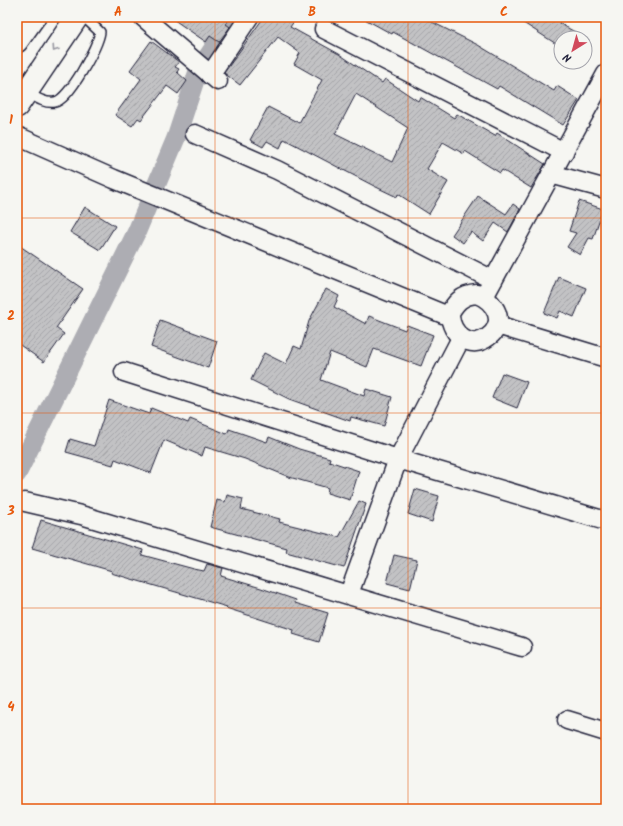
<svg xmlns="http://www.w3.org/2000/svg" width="623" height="826" font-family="Kalam,sans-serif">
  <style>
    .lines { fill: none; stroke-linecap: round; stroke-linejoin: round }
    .canal { stroke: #adadb3; stroke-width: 19 }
    .building { fill: url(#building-hatch); stroke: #22223b; fill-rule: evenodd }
    .service-casing { stroke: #22223b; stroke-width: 12 }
    .minor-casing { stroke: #22223b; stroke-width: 21 }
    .secondary-casing { stroke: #22223b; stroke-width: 25 }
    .primary-casing { stroke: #22223b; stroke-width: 25 }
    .service { stroke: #f6f6f2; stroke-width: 9 }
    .minor { stroke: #f6f6f2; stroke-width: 18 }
    .secondary { stroke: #f6f6f2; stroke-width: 22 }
    .primary { stroke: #f6f6f2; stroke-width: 22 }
    .oneway { stroke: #9797a0 }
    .grid { fill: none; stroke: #e8590c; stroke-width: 1; stroke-opacity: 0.55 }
    .neatline { fill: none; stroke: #e8590c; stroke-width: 1.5 }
    .grid-label { font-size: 13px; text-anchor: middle; font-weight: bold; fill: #e8590c }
  </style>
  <defs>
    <pattern id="building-hatch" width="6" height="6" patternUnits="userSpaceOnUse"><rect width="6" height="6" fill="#c2c2c4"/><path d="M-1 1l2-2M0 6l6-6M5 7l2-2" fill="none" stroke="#a6a6a9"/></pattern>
  </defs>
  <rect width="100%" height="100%" fill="#f6f6f2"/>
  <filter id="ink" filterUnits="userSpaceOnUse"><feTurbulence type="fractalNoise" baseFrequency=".025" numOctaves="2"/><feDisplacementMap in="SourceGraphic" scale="8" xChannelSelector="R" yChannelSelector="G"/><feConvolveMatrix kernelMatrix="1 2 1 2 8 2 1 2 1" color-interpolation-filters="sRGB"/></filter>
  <g filter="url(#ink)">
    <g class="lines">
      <!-- canal -->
      <path class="canal" d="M17 474 137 231 176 138 198 71 234 17"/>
    </g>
    <!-- building -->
    <g class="building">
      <path d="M170 17H230L226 24 230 27 219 42 210 36 206 42Z"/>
      <path d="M264 17H297L290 27 339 54 382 83 385 79 418 101 420 97 454 118 457 114 495 136 497 133 545 164 531 188 502 170 500 173 465 151 464 154 443 142 427 169 448 182 429 214 398 194 397 197 374 186 284 139 280 148 267 141 263 147 250 140 268 107 299 123 322 80 294 64 300 53 278 37 240 85 224 73ZM356 94 408 128 392 162 335 134Z"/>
      <path d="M361 17H422L478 45 554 91 557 86 579 100 563 125 499 86 497 89 393 32 392 34Z"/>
      <path d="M514 17H563L559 23 589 40 585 47V38H561V47Z"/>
      <path d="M151 41 179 62 175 67 179 69 177 72 187 81 178 94 167 86 141 120 138 118 132 126 115 115 141 79 130 70Z"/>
      <path d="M478 196 506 214 513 204 520 209 508 232 495 223 483 241 471 232 463 243 452 235Z"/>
      <path d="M579 201 603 209 593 239 589 238 580 255 567 247 576 233 569 231Z"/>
      <path d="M85 207 115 226 100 250 70 232Z"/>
      <path d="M17 244 83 289 56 328 64 334 44 362 17 343Z"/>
      <path d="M559 277 586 288 574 317 560 311 557 318 544 313Z"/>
      <path d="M326 289 339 296 334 307 366 324 369 316 405 330 407 325 433 335 421 366 374 349 367 367 330 352 321 380 364 396 366 389 392 397 384 426 351 417 350 421 289 399 251 380 264 353 286 364 294 346 301 349 309 321Z"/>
      <path d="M160 320 217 341 208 368 151 347Z"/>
      <path d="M502 373 527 382 517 408 492 398Z"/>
      <path d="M109 400 149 414 151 408 188 423 190 419 227 434 229 429 267 442 269 437 299 449 330 458 329 461 359 471 350 500 327 493 328 488 289 477 245 459 205 447 202 456 164 440 151 473 115 459 113 465 66 452 70 439 94 446Z"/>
      <path d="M415 489 439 496 432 522 408 514Z"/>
      <path d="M227 495 243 499 241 509 280 519 279 522 339 537 359 501 366 504 344 568 286 552 287 548 210 527 217 500 225 502Z"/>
      <path d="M41 520 143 550 142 555 194 569 204 571 207 564 223 568 221 576 261 588 296 600 295 603 328 613 319 642 293 634 294 630 226 608 227 607 111 573 112 571 32 548Z"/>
      <path d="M394 555 417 560 410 589 387 583Z"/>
    </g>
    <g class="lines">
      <!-- service casing -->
      <g class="service-casing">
        <path id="service" d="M26 92C35 97 45 104 55 102 69 100 98 46 100 32L84 17"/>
      </g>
      <!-- minor casing -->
      <g class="minor-casing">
        <g id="minor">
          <path d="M143 17 218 81"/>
          <path d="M324 29 564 152"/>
          <path d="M210 75 249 17"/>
          <path d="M195 134 277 170 493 280"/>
          <path d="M17 136 114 179 448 316"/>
          <path d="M551 174 606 189"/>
          <path d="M477 294C495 301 508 323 488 337 470 351 451 334 450 315L448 316C455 303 461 295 477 294Z"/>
          <path d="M484 297 606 74"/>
          <path d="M497 325 606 358"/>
          <path d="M124 372 398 459 606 521"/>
          <path d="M25 502 81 515 522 647"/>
          <path d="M349 594 398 459 461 338"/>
          <path d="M567 720 606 732"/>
        </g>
      </g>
      <!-- secondary casing -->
      <g class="secondary-casing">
        <path id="secondary" d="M17 106 77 17"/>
      </g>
      <!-- primary casing -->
      <g class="primary-casing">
        <path id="primary" d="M17 41 34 17"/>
      </g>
      <!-- service -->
      <use href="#service" class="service"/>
      <!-- minor -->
      <use href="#minor" class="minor"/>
      <!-- secondary -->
      <use href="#secondary" class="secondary"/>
      <!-- primary -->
      <use href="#primary" class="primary"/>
    </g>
    <!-- one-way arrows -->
    <defs><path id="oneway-chevron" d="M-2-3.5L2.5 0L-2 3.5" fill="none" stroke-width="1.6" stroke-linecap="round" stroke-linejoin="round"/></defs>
    <use class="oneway" href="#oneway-chevron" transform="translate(55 49) rotate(124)"/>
  </g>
  <!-- grid -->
  <path class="grid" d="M215 17V809M408 17V809M17 218H606M17 413H606M17 608H606"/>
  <!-- margin -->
  <rect width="623" height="826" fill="none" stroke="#f6f6f2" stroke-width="44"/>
  <!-- north arrow -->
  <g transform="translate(573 50) rotate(217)"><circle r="19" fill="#f6f6f2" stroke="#a1a1a9"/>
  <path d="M0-3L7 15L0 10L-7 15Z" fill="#d1495b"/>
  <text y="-6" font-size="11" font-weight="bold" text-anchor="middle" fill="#22223b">N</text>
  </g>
  <rect x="22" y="22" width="579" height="782" class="neatline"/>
  <g class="grid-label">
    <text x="118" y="16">A</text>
    <text x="312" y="16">B</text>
    <text x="504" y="16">C</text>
    <text x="11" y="124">1</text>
    <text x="11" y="320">2</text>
    <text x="11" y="515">3</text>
    <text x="11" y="711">4</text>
  </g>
</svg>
